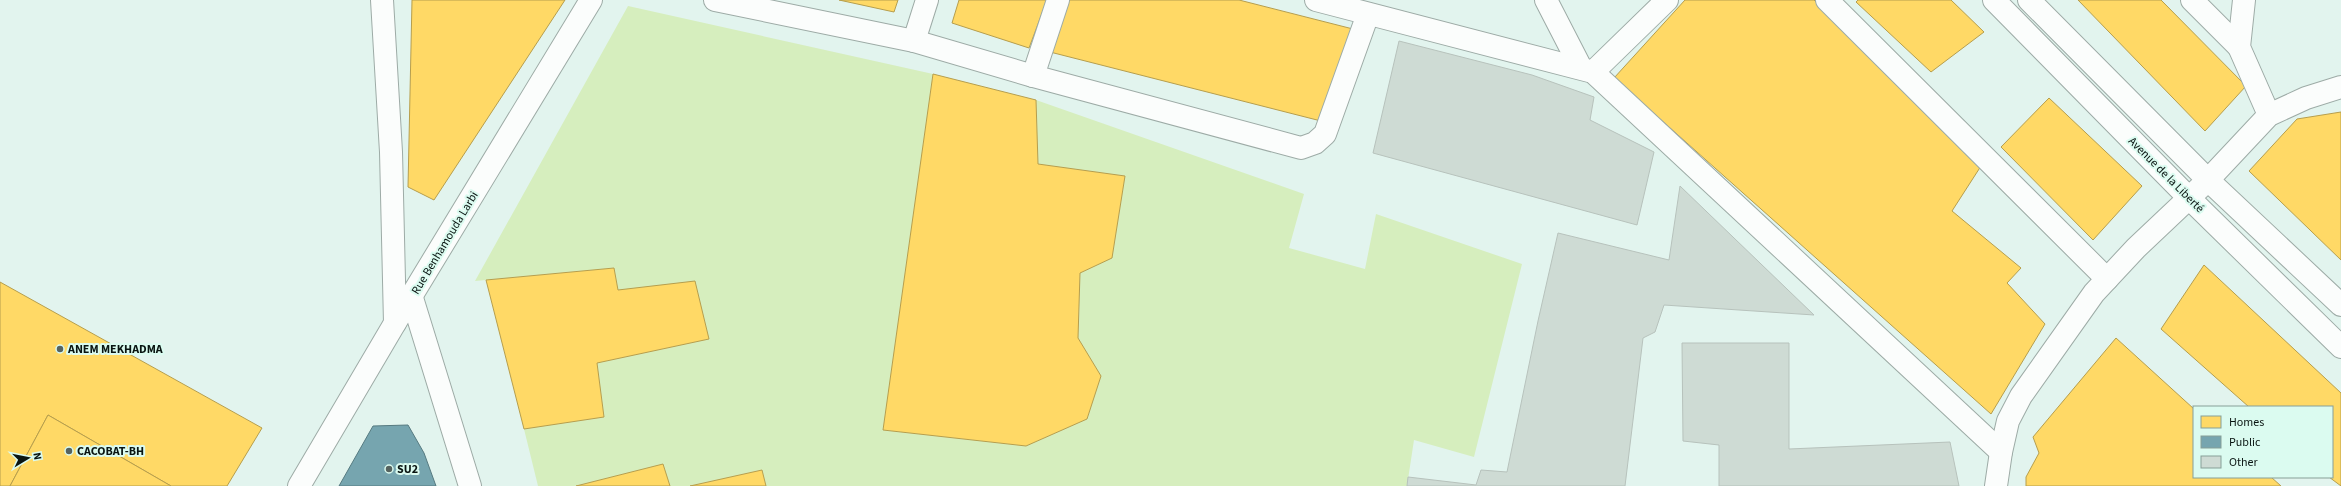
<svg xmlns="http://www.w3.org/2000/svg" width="2341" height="486" font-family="'Source Sans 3',sans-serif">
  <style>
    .green { fill: #d6eebe }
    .homes { fill: #ffd966; stroke: #b69e4d }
    .public { fill: #76a5af; stroke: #567a80 }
    .building { fill: #cedbd4; stroke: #b7c2bc }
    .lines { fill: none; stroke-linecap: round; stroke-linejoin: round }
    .minor-casing { stroke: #9daba6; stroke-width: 24 }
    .minor { stroke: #fbfdfc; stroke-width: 22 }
    .poi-dot { fill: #56635f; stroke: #dbfbf0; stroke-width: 1.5 }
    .labels { text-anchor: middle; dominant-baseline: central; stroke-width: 4; stroke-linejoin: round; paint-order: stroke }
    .street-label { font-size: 12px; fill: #0a1512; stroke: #dbfbf0 }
    .poi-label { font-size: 12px; font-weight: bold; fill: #0a1512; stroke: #dbfbf0; text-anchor: start }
  </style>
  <rect width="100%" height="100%" fill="#e2f4ee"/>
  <!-- green -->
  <path class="green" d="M628 6 933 74 883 430 1026 446 1087 419 1101 376 1078 338 1080 273 1112 258 1125 176 1038 164 1036 100 1304 194 1289 248 1365 269 1376 214 1522 264 1474 457 1414 440 1407 486H766L762 470 690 486H670L663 464 576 486H538L524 429 604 417 597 363 709 339 695 282 618 290 614 268 475 281Z"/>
  <!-- homes -->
  <g class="homes">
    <path d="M412 0H565L434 200 408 187Z"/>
    <path d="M839 0H898L894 12Z"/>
    <path d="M959 0H1047L1029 48 952 23Z"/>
    <path d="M1068 0H1239L1353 29 1321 121 1050 52Z"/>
    <path d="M1685 0H1814L1981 166 1952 211 2021 268 2007 283 2045 324 1991 414 1614 78Z"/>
    <path d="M1858 0H1951L1984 32 1931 72 1856 2Z"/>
    <path d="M2078 0H2161L2246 86 2205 131Z"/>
    <path d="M933 74 1036 100 1038 164 1125 176 1112 258 1080 273 1078 338 1101 376 1087 419 1026 446 883 430Z"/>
    <path d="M2049 98 2142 186 2093 240 2001 147Z"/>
    <path d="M2341 112V260L2249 171 2297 119Z"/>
    <path d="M2204 265 2341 393V486L2329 477H2332V407H2249L2161 329Z"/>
    <path d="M614 268 618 290 695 281 709 339 597 363 604 417 524 429 486 280Z"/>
    <path d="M0 282 262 428 227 486H171L48 415 10 486H0Z"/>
    <path d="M2116 338 2194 409V477H2271L2281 486H2026V477L2039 453 2033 437Z"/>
    <path d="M48 415 171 486H10Z"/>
    <path d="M663 464 670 486H576Z"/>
    <path d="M762 470 766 486H690Z"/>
  </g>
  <!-- public -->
  <path class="public" d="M408 425 424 453 436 486H339L373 426Z"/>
  <!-- building -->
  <g class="building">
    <path d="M1399 41 1532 75 1594 97 1590 120 1654 152 1637 225 1373 153Z"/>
    <path d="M1680 186 1814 315 1664 305 1655 332 1643 338 1625 486H1407L1408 477 1476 485 1481 470 1507 472 1538 321 1558 233 1669 260Z"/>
    <path d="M1682 343H1789V449L1950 442 1959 486H1719V445L1683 441Z"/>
  </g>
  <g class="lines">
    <!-- minor casing -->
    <g class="minor-casing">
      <g id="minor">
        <path d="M382 0 391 152 395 323"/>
        <path d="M715 0 914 41 1033 76 1301 148 1315 143 1325 134 1368 14"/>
        <path d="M1316 0 1593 72 2001 452"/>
        <path d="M1546 0 1581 68"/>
        <path d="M1827 0 2107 279"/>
        <path d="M1994 0 2189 198 2341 347"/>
        <path d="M2029 0 2208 180 2341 305"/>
        <path d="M2192 0 2239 47"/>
        <path d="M2244 0 2239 47 2269 115"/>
        <path d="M914 41 927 0"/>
        <path d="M1593 72 1667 0"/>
        <path d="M1033 76 1058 0"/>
        <path d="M412 298 470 486"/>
        <path d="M299 486 395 323 591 0"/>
        <path d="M1996 486 2001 452 2008 421 2021 396 2094 293 2136 248 2208 180 2269 115 2306 98 2341 87"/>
      </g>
    </g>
    <!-- minor -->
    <use href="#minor" class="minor"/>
  </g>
  <!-- markers -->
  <g class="poi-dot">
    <circle cx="60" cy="349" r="4"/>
    <circle cx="69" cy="451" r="4"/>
    <circle cx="389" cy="469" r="4"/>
  </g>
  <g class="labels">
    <!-- street labels -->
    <g class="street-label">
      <text transform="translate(2166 175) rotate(45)">Avenue de la Liberté</text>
      <text transform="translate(445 243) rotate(-59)">Rue Benhamouda Larbi</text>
    </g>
    <!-- poi labels -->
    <g class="poi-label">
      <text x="68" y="349">ANEM MEKHADMA</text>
      <text x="77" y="451">CACOBAT-BH</text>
      <text x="397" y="469">SU2</text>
    </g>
  </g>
  <!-- legend -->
  <rect x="2193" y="406" width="140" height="72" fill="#dbfbf0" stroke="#879f97"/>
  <rect x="2201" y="416" width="20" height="12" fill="#ffd966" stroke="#879f97"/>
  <text x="2229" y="426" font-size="12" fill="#0a1512">Homes</text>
  <rect x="2201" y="436" width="20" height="12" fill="#76a5af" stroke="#879f97"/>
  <text x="2229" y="446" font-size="12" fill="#0a1512">Public</text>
  <rect x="2201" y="456" width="20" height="12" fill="#cedbd4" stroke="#879f97"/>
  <text x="2229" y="466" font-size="12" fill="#0a1512">Other</text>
  <!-- north arrow -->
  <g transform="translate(28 458) rotate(80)" stroke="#dbfbf0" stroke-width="3" paint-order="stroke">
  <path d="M0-3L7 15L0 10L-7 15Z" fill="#0a1512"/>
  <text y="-6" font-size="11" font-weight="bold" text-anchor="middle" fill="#0a1512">N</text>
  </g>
</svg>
